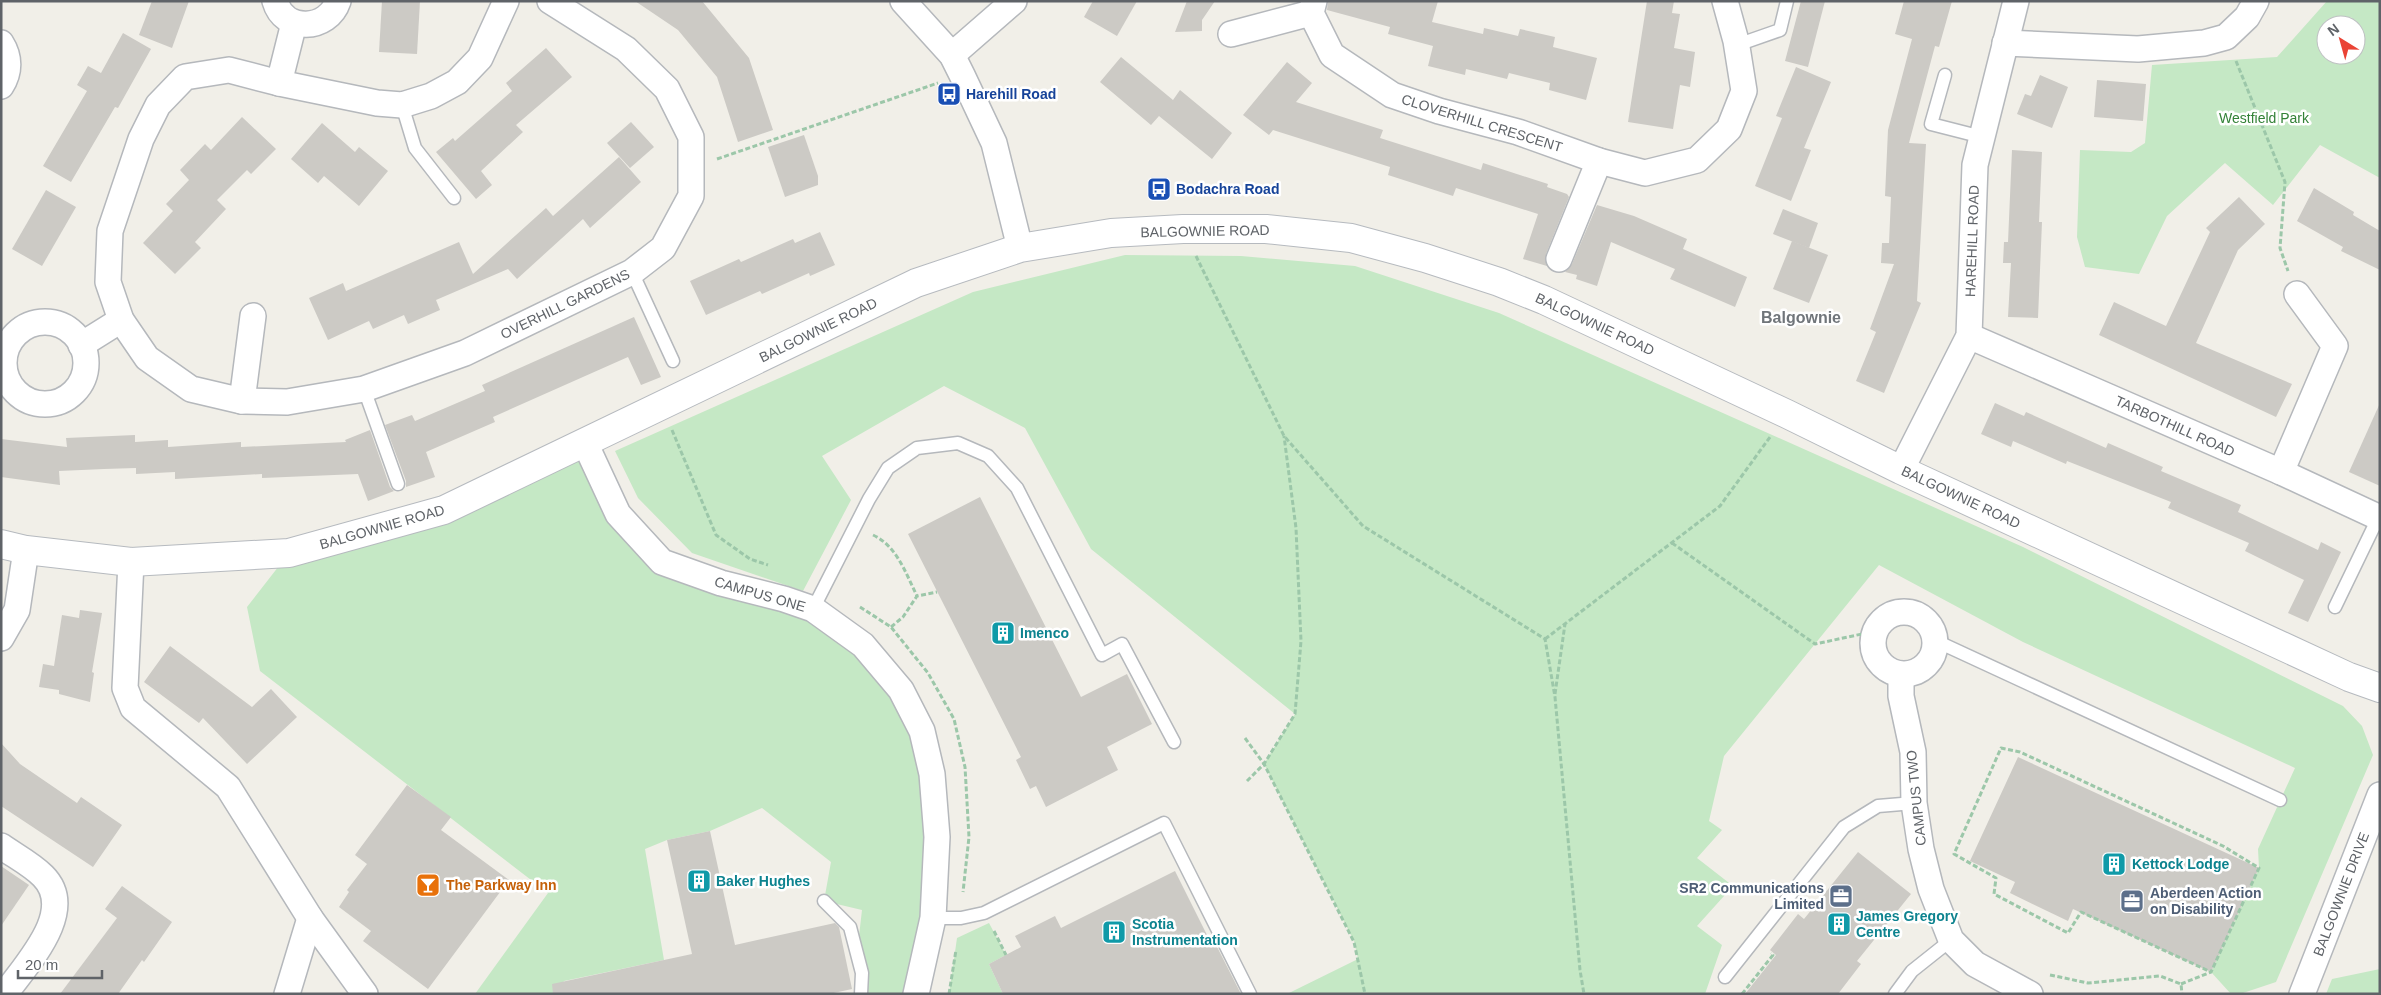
<svg xmlns="http://www.w3.org/2000/svg" width="2381" height="995" font-family="Helvetica,sans-serif">
  <style>
    .green { fill: #c5e8c5; fill-rule: evenodd }
    .building { fill: #cccac5 }
    .lines { fill: none; stroke-linecap: round; stroke-linejoin: round }
    .lane-casing { stroke: #b5b8bc; stroke-width: 15 }
    .street-casing { stroke: #b5b8bc; stroke-width: 28 }
    .secondary-casing { stroke: #b6babf; stroke-width: 30 }
    .path { stroke: #9cc7a9; stroke-width: 3; stroke-dasharray: 5 2.5; stroke-linecap: butt }
    .lane { stroke: #fff; stroke-width: 12 }
    .street { stroke: #fff; stroke-width: 25 }
    .secondary { stroke: #fff; stroke-width: 28 }
    .labels { text-anchor: middle; dominant-baseline: central; stroke-width: 5; stroke-linejoin: round; paint-order: stroke }
    .transit-label { font-size: 14px; font-weight: bold; fill: #164399; stroke: #fff; text-anchor: start }
    .park-label { font-size: 14px; fill: #348238; stroke: #fff }
    .street-label { font-size: 14px; fill: #5f6368; stroke: #fff }
    .culture-label { font-size: 14px; font-weight: bold; fill: #0d838f; stroke: #fff; text-anchor: start }
    .food-label { font-size: 14px; font-weight: bold; fill: #c56008; stroke: #fff; text-anchor: start }
    .service-label { font-size: 14px; font-weight: bold; fill: #4e5e75; stroke: #fff; text-anchor: end }
    .quarter-label { font-size: 16px; font-weight: bold; fill: #70757a; stroke: #fff }
  </style>
  <rect width="100%" height="100%" fill="#f1efe8"/>
  <!-- green -->
  <g class="green">
    <path d="M2327 1H2380V178L2320 145 2273 205 2225 163 2167 216 2139 274 2085 267 2077 237 2080 150 2131 152 2145 143 2152 65 2277 57ZM2326 25H2356V55H2326Z"/>
    <path d="M1125 255 1241 256 1355 266 1499 313 2023 547 2343 706 2362 726 2373 755 2276 982 2240 994H2231L2211 972 2259 868 2258 849 2295 768 2023 642 1879 565 1724 756 1709 821 1722 830 1697 858 1733 886 1697 926 1722 945 1705 994H1287L1358 959 1354 941 1264 764 1295 714 1091 549 1025 428 944 386 822 456 851 500 803 591 692 553 638 498 615 451 973 292Z"/>
    <path d="M585 443 662 562 784 599 863 645 932 774 916 994H853L856 991 855 971 862 910 824 901 831 862 762 808 710 831 667 840 645 849 664 960 564 981 556 994H475L548 893 260 671 247 607 289 553Z"/>
    <path d="M989 923 1006 955 989 964 1003 994H949L957 938Z"/>
    <path d="M2380 969V994H2326L2332 979Z"/>
  </g>
  <!-- building -->
  <g class="building">
    <path d="M152 1H189L172 48 139 35Z"/>
    <path d="M382 1H420L417 54 379 52Z"/>
    <path d="M635 1H702L749 58 773 130 738 142 717 77 678 30Z"/>
    <path d="M1093 1H1137L1117 36 1084 17Z"/>
    <path d="M1187 1H1215L1202 20V31L1175 32Z"/>
    <path d="M1328 1H1438L1432 22 1483 34 1484 28 1518 36 1520 29 1555 37 1553 47 1597 58 1586 100 1549 90 1550 83 1509 73 1507 79 1466 69 1465 75 1428 66 1433 46 1388 34 1390 27 1327 10Z"/>
    <path d="M1647 1H1674L1672 13 1680 14 1674 48 1695 52 1690 87 1680 85 1673 129 1628 122Z"/>
    <path d="M1801 1H1825L1808 67 1785 61Z"/>
    <path d="M1904 1H1952L1939 47 1935 46 1909 143 1926 144 1917 301 1921 303 1884 393 1856 381 1876 332 1870 329 1894 264 1881 263 1882 243H1889L1891 197 1885 196 1888 130 1912 39 1895 34Z"/>
    <path d="M123 33 151 49 118 108 115 107 71 182 43 166 87 91 77 85 88 66 101 73Z"/>
    <path d="M546 48 572 77 516 125 523 132 481 171 492 185 476 199 436 152 453 138 455 141 512 91 506 83Z"/>
    <path d="M1121 57 1173 100 1180 90 1232 133 1212 159 1159 116 1151 125 1100 82Z"/>
    <path d="M1287 62 1312 83 1296 102 1383 130 1380 138 1481 170 1483 163 1548 184 1547 187 1567 194 1569 197 1546 254 1547 266 1523 259 1538 214 1456 188 1453 196 1388 175 1390 167 1273 130 1269 135 1243 115Z"/>
    <path d="M1796 67 1831 82 1804 148 1811 150 1791 201 1755 186 1782 118 1776 116Z"/>
    <path d="M2040 75 2068 87 2052 128 2017 114 2025 94 2031 96Z"/>
    <path d="M2097 80 2146 84 2143 121 2094 117Z"/>
    <path d="M242 117 276 149 251 174 247 170 217 200 226 209 195 242 201 248 175 274 143 243 173 211 166 204 189 180 180 170 205 144 211 150Z"/>
    <path d="M631 122 654 147 630 168 607 143Z"/>
    <path d="M322 123 355 152 359 147 388 171 359 206 324 176 318 183 291 159Z"/>
    <path d="M804 135 818 176V185L785 197 768 147Z"/>
    <path d="M2012 150 2042 152 2039 222H2042L2038 318 2008 317 2011 263H2003L2004 242H2008Z"/>
    <path d="M619 157 641 182 590 228 583 219 517 279 508 269 436 300 440 310 408 324 404 315 373 329 369 321 328 340 309 298 343 283 346 291 459 242 473 274 546 208 553 216Z"/>
    <path d="M2314 188 2354 212 2353 215 2380 231V270L2341 251 2343 247 2297 221Z"/>
    <path d="M46 190 76 207 42 266 12 249Z"/>
    <path d="M2239 197 2265 224 2238 250 2196 343 2292 384 2276 417 2099 335 2114 302 2166 326 2210 232 2206 228Z"/>
    <path d="M1597 205 1634 216 1687 239 1683 249 1747 277 1735 307 1670 279 1675 269 1611 242 1597 286 1576 279 1577 275 1565 272 1572 264Z"/>
    <path d="M1783 209 1818 223 1809 248 1773 234Z"/>
    <path d="M820 232 835 265 810 276 809 273 762 294 760 291 706 315 690 281 739 259 741 262 793 239 795 243Z"/>
    <path d="M1792 241 1828 255 1809 303 1773 289Z"/>
    <path d="M634 317 661 377 641 385 628 357 493 417 495 422 426 452 435 477 406 487V481L385 425 412 415 415 421 485 391 482 385Z"/>
    <path d="M1995 403 2024 416 2026 412 2106 448 2108 443 2163 467 2161 471 2241 505 2238 512 2318 550 2321 542 2341 552 2308 622 2288 613 2304 580 2245 551 2249 543 2168 508 2171 502 2067 461 2066 464 2013 441 2011 447 1981 434Z"/>
    <path d="M2380 403V486L2349 472Z"/>
    <path d="M370 430 390 487 394 491 368 501 358 474 262 478V474L175 479V472L136 474V468L104 469 59 471 60 485 1 477V439L67 447 66 438 135 435V442L168 440V447L241 442V447L346 442 345 440Z"/>
    <path d="M980 497 1081 697 1127 674 1152 724 1107 747 1118 770 1046 807 1036 786 1030 789 1016 760 1021 757 908 534Z"/>
    <path d="M80 610 102 613 92 672 94 673 90 702 59 694V690L39 687 43 664 54 666 62 615 79 618Z"/>
    <path d="M170 646 252 707 271 689 297 717 247 764 203 718 199 723 144 682Z"/>
    <path d="M1 743 20 764 77 803 81 797 122 825 93 867 1 806Z"/>
    <path d="M2018 757 2259 868 2211 972 2073 909 2068 921 2045 910 2010 893 2015 882 1970 861Z"/>
    <path d="M407 785 451 817 441 830 509 880 428 989 363 941 371 931 339 907 349 892 347 890 367 864 355 855Z"/>
    <path d="M710 831 735 945 835 923 839 927 852 989 829 994H553L552 984 692 954 667 840Z"/>
    <path d="M1858 852 1911 894 1857 961 1861 964 1838 994H1745L1776 955 1770 950 1798 914 1804 919Z"/>
    <path d="M1 866 29 885 1 926Z"/>
    <path d="M1175 871 1209 939 1212 937 1241 994H1003L989 964 1021 947 1015 936 1055 916 1061 928Z"/>
    <path d="M122 886 172 922 144 962 142 960 118 994H60L117 918 105 909Z"/>
  </g>
  <g class="lines">
    <!-- lane casing -->
    <g class="lane-casing">
      <g id="lane">
        <path d="M1737 45 1780 30 1787 1"/>
        <path d="M1945 75 1931 124 1982 137"/>
        <path d="M402 105 415 148 454 198"/>
        <path d="M632 272 673 361"/>
        <path d="M364 389 398 484"/>
        <path d="M2335 607 2378 518"/>
        <path d="M813 609 869 499 888 468 917 448 958 443 988 456 1017 488 1102 655 1122 644 1174 742"/>
        <path d="M1936 641 2280 800"/>
        <path d="M824 901 850 927 862 973 861 994"/>
        <path d="M933 918H961L984 913 1164 823 1250 994"/>
        <path d="M1725 977 1844 827 1878 806 1914 803"/>
        <path d="M1895 994 1912 971 1951 940"/>
      </g>
    </g>
    <!-- street casing -->
    <g class="street-casing">
      <g id="street">
        <path d="M275 1C284 33 328 31 338 1"/>
        <path d="M506 1 480 58 457 82 431 96 402 105 377 103 279 83 229 70 185 77 158 105 141 139 110 231 108 282 121 320 147 358 191 389 242 401 287 402 364 389 465 353 632 272 663 248 691 196V137L667 89 626 49 550 1"/>
        <path d="M903 1 952 55 962 75 994 143 1020 248"/>
        <path d="M1314 1 1311 13 1332 55 1392 95 1439 111 1518 132 1599 161 1645 173 1697 160 1729 129 1744 91 1736 41 1725 1"/>
        <path d="M1231 34 1311 13"/>
        <path d="M1 43C10 57 10 72 1 86"/>
        <path d="M2005 43 2138 49 2204 43 2226 37 2247 17 2256 1"/>
        <path d="M952 55 1014 1"/>
        <path d="M279 83 294 23"/>
        <path d="M1559 259 1599 161"/>
        <circle cx="45" cy="363" r="41"/>
        <path d="M1969 336 2281 472 2380 518"/>
        <path d="M81 345 121 320"/>
        <path d="M242 401 253 316"/>
        <path d="M585 443 618 514 662 562 721 583 784 599 813 609 863 645 901 690 922 731 932 774 937 837 933 918 916 994"/>
        <path d="M1901 470 1969 336 1975 165 2016 1"/>
        <path d="M2281 472 2335 346 2297 294"/>
        <path d="M131 562 125 688 133 708 228 787 310 918 365 994"/>
        <circle cx="1904" cy="643" r="31"/>
        <path d="M1 638 17 610 26 550"/>
        <path d="M1901 675V696L1913 752 1914 803 1921 849 1931 889 1951 940 1975 964 2030 994"/>
        <path d="M1 846C15 856 31 864 43 876 78 911 26 964 5 994"/>
        <path d="M287 994 310 918"/>
        <path d="M2302 994 2380 795"/>
      </g>
    </g>
    <!-- secondary casing -->
    <g class="secondary-casing">
      <path id="secondary" d="M1 544 26 550 131 562 289 553 444 510 916 283 1020 248 1111 233 1183 229H1266L1351 238 1425 258 1499 282 1544 300 1787 414 1901 470 2349 677 2380 688"/>
    </g>
    <!-- path -->
    <g class="path">
      <path d="M2236 61 2285 182 2280 248 2288 271"/>
      <path d="M717 159 938 83"/>
      <path d="M1196 256 1284 436 1363 526 1545 639 1555 697 1580 970 1584 994"/>
      <path d="M672 430 716 535 750 559 768 565"/>
      <path d="M873 535C897 546 906 574 917 596"/>
      <path d="M1672 543 1815 644 1876 631"/>
      <path d="M860 607 891 627 928 673 954 719 965 767 969 837 963 892"/>
      <path d="M891 627 903 617 917 596 937 592"/>
      <path d="M1545 639 1720 506 1770 437"/>
      <path d="M1555 694 1565 624"/>
      <path d="M1245 738 1264 764 1354 942 1365 994"/>
      <path d="M1247 781 1264 764 1295 714 1301 641 1296 528 1284 436"/>
      <path d="M994 931 1006 955"/>
      <path d="M2050 975 2088 983 2160 976 2181 984 2182 994"/>
      <path d="M2181 984 2211 972 2259 868 2223 846 2020 752 2001 748 1954 854 1996 878 1994 894 2068 933 2081 912 2211 972"/>
      <path d="M949 994 956 950"/>
      <path d="M1742 994 1773 955 1771 953"/>
    </g>
    <!-- lane -->
    <use href="#lane" class="lane"/>
    <!-- street -->
    <use href="#street" class="street"/>
    <!-- secondary -->
    <use href="#secondary" class="secondary"/>
  </g>
  <!-- icons -->
  <defs>
    <g id="bus-square" transform="scale(1.25)"><rect x="-9" y="-9" width="18" height="18" rx="4" fill="#1a4fb4" stroke="#fff"/><path d="M-5-6H5V4H4V6H2V4H-2V6H-4V4H-5ZM-3.5-4V0h7V-4ZM-3.5 1.2v1.5H-2V1.2ZM2 1.2v1.5H3.5V1.2Z" fill="#fff"/></g>
    <g id="building-square" transform="scale(1.25)"><rect x="-9" y="-9" width="18" height="18" rx="4" fill="#0f9aa8" stroke="#fff"/><path d="M-4-6H4V6H1V3H-1V6H-4ZM-2.5-4.3h1.7v1.8h-1.7ZM.8-4.3h1.7v1.8H.8ZM-2.5-1h1.7V.8h-1.7ZM.8-1h1.7V.8H.8Z" fill="#fff"/></g>
    <g id="bar-square" transform="scale(1.25)"><rect x="-9" y="-9" width="18" height="18" rx="4" fill="#e8710a" stroke="#fff"/><path d="M-6-5H6L.8 .8V4.5H3.5V6h-7V4.5H-.8V.8Z" fill="#fff"/></g>
    <g id="office-square" transform="scale(1.25)"><rect x="-9" y="-9" width="18" height="18" rx="4" fill="#5c6f8a" stroke="#fff"/><path d="M-6-3h4V-5.5h4V-3h4V5H-6ZM-1-4.5V-3h2v-1.5ZM-6 0V1H6V0Z" fill="#fff"/></g>
  </defs>
  <g fill-rule="evenodd">
    <use href="#bus-square" x="949" y="94"/>
    <use href="#bus-square" x="1159" y="189"/>
    <use href="#building-square" x="1003" y="633"/>
    <use href="#building-square" x="2114" y="864"/>
    <use href="#building-square" x="699" y="881"/>
    <use href="#bar-square" x="428" y="885"/>
    <use href="#office-square" x="1841" y="896"/>
    <use href="#office-square" x="2132" y="901"/>
    <use href="#building-square" x="1839" y="924"/>
    <use href="#building-square" x="1114" y="932"/>
  </g>
  <g class="labels">
    <!-- transit labels -->
    <g class="transit-label">
      <text x="966" y="94">Harehill Road</text>
      <text x="1176" y="189">Bodachra Road</text>
    </g>
    <!-- park labels -->
    <g class="park-label">
      <text x="2264" y="118">Westfield Park</text>
    </g>
    <!-- street labels -->
    <g class="street-label">
      <text transform="translate(1482 123) rotate(17)">CLOVERHILL CRESCENT</text>
      <text transform="translate(1205 231) rotate(-1)">BALGOWNIE ROAD</text>
      <text transform="translate(1972 241) rotate(-88)">HAREHILL ROAD</text>
      <text transform="translate(565 304) rotate(-26)">OVERHILL GARDENS</text>
      <text transform="translate(1595 324) rotate(25)">BALGOWNIE ROAD</text>
      <text transform="translate(818 330) rotate(-26)">BALGOWNIE ROAD</text>
      <text transform="translate(2175 426) rotate(24)">TARBOTHILL ROAD</text>
      <text transform="translate(1961 497) rotate(25)">BALGOWNIE ROAD</text>
      <text transform="translate(382 527) rotate(-16)">BALGOWNIE ROAD</text>
      <text transform="translate(760 594) rotate(16)">CAMPUS ONE</text>
      <text transform="translate(1916 798) rotate(-96)">CAMPUS TWO</text>
      <text transform="translate(2341 894) rotate(-69)">BALGOWNIE DRIVE</text>
    </g>
    <!-- culture labels -->
    <g class="culture-label">
      <text x="1020" y="633">Imenco</text>
      <text x="2132" y="864">Kettock Lodge</text>
      <text x="716" y="881">Baker Hughes</text>
      <text x="1856" y="916">James Gregory<tspan x="1856" dy="16">Centre</tspan></text>
      <text x="1132" y="924">Scotia<tspan x="1132" dy="16">Instrumentation</tspan></text>
    </g>
    <!-- food labels -->
    <g class="food-label">
      <text x="446" y="885">The Parkway Inn</text>
    </g>
    <!-- service labels -->
    <g class="service-label">
      <text x="1824" y="888">SR2 Communications<tspan x="1824" dy="16">Limited</tspan></text>
      <text x="2150" y="893" text-anchor="start">Aberdeen Action<tspan x="2150" dy="16">on Disability</tspan></text>
    </g>
    <!-- quarter labels -->
    <g class="quarter-label">
      <text x="1801" y="317">Balgownie</text>
    </g>
  </g>
  <!-- border -->
  <rect width="2381" height="995" fill="none" stroke="#5f6368" stroke-width="5"/>
  <!-- north arrow -->
  <g transform="translate(2341 40) rotate(323)"><circle r="24" fill="#ffffff" stroke="#bfc1c3"/>
  <path d="M0-4L9 19L0 12L-9 19Z" fill="#ea4335"/>
  <text y="-8" font-size="14" font-weight="bold" text-anchor="middle" fill="#5f6368">N</text>
  </g>
  <!-- scale -->
  <path d="M18 970v8h84v-8" fill="none" stroke="#5f6368" stroke-width="2.5"/>
  <text x="25" y="970" font-size="15" fill="#5f6368" stroke="#ffffff" stroke-width="4" paint-order="stroke">20 m</text>
</svg>
